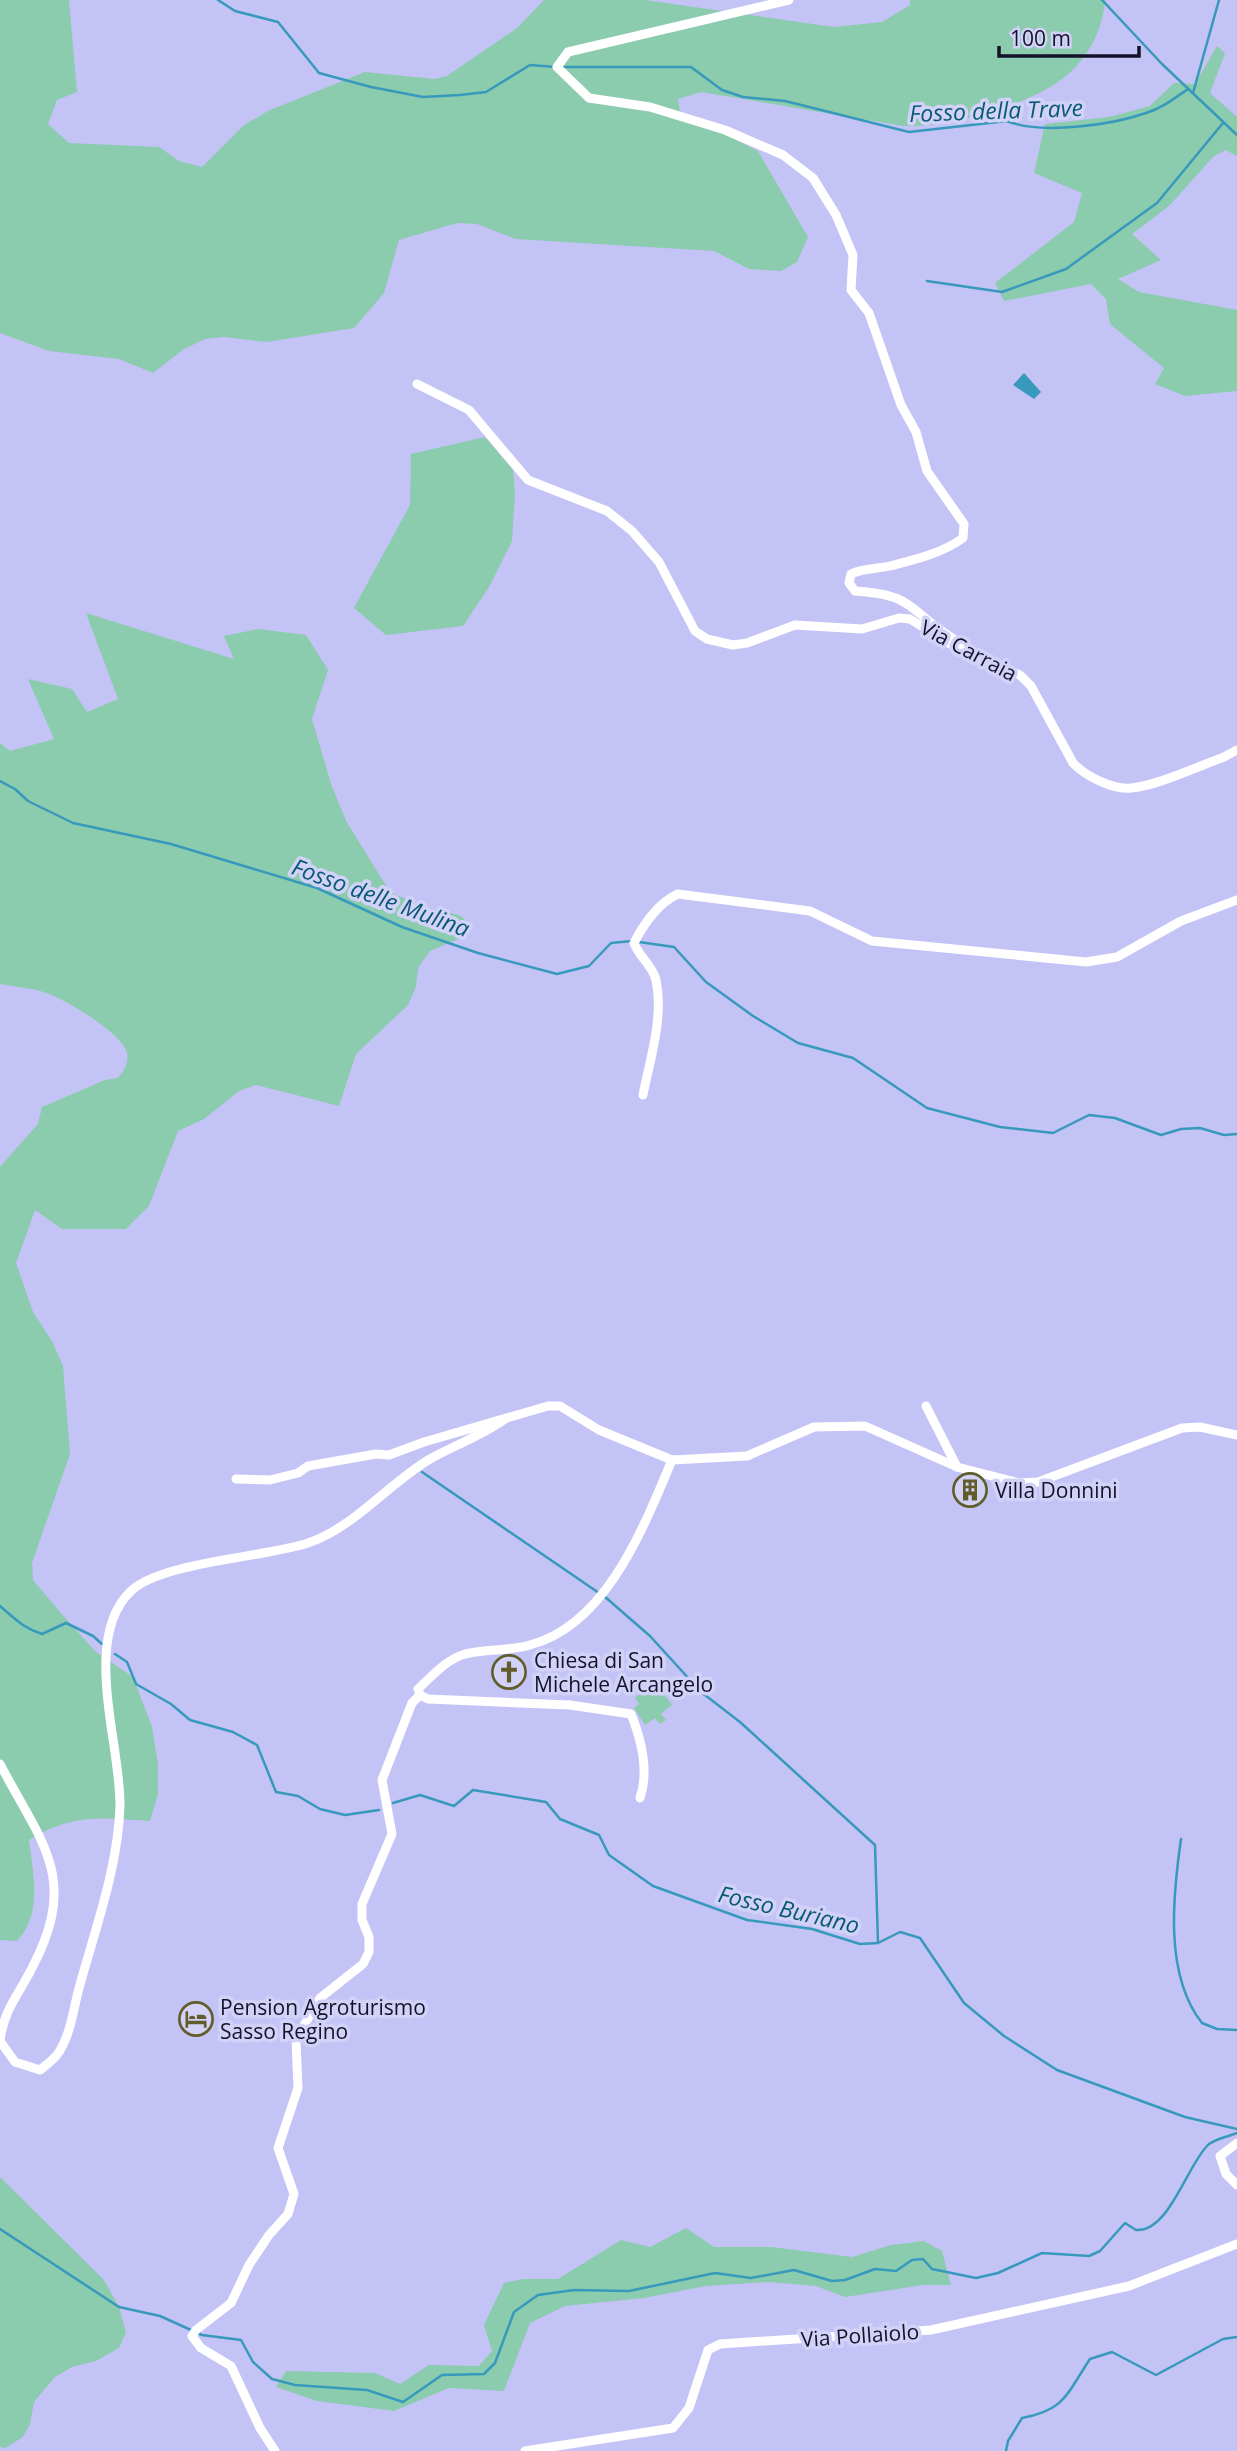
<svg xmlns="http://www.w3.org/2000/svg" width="1237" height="2451" font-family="'Open Sans',sans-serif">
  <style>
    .green { fill: #8bcbae }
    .water { fill: #3799bb }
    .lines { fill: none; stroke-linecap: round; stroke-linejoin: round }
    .stream { stroke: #3799bb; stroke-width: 2.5 }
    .minor { stroke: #fff; stroke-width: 9 }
    .labels { text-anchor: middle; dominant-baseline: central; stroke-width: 7; stroke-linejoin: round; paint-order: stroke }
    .street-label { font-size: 21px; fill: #141228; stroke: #d2d2f9 }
    .poi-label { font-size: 21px; fill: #141228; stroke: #d2d2f9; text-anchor: start }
    .water-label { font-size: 23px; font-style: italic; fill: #085971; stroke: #d2d2f9 }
  </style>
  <rect width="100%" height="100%" fill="#c4c3f6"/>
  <!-- green -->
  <g class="green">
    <path d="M0 0H69L77 92 57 100 48 124 69 143 159 147 179 161 202 167 244 125 270 110 365 72 434 79 447 76 517 28 544 0H645L834 27 882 22 910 5V0H1105C1103 32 1085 64 1058 82 1024 106 944 129 903 126L701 92 678 99 680 112 758 151 808 237 797 262 781 271 749 269 714 251 516 239 477 224 457 223 399 240 384 293 354 328 267 342 224 337 205 339 184 349 153 373 119 359 49 351 0 333Z"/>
    <path d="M1217 46 1225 53 1210 93 1237 117V156L1226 150 1214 156 1169 206 1132 234 1161 260 1118 279 1139 292 1237 310V391L1185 396 1155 384 1164 368 1110 324 1106 299 1091 284 1004 301 995 283 1074 222 1082 193 1034 173 1045 124 1109 117 1150 106 1174 83 1195 84Z"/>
    <path d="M485 437 513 470 515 492 512 541 489 587 463 626 386 635 354 608 410 505 411 454Z"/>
    <path d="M86 613 234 659 224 636 258 629 306 635 328 670 312 719 331 784 346 821 390 892 421 906 459 915 471 924 465 936 430 951 418 968 416 987 408 1005 356 1054 339 1106 256 1085 239 1091 204 1119 178 1131 149 1206 126 1229H62L35 1210 16 1263 33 1312 53 1343 63 1366 70 1454 32 1563 33 1580 59 1611 96 1652 133 1677 152 1727 158 1764V1794L150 1821C100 1818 74 1813 29 1840 33 1874 43 1914 17 1941L0 1940V1167L38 1124 42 1107 105 1080 118 1078C124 1070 129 1063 127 1053 123 1034 68 1001 49 994 35 988 15 987 0 984V743L10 751 54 739 28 679 72 689 87 712 118 699Z"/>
    <path d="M652 1685 655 1689 658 1687 672 1705 661 1714 666 1720 660 1724 655 1718 645 1725 634 1708 639 1704 635 1698Z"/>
    <path d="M0 2177 104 2280 119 2307 126 2332 119 2348 96 2361 72 2367 55 2377 34 2402 30 2424 23 2437 5 2448 0 2447Z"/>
    <path d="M686 2228 714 2247H772L852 2257 891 2245 924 2241 942 2251 951 2285H923L845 2297 816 2286 768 2282 706 2286 644 2298 565 2306 530 2323 504 2391 449 2388 394 2411 317 2401 276 2387 286 2371 375 2373 400 2384 429 2365 479 2366 492 2351 484 2325 504 2283 523 2279H558L621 2240 650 2247Z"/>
  </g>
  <!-- water -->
  <path class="water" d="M1024 373 1041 392 1034 399 1013 385Z"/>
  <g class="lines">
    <!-- stream -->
    <g class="stream">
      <path d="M218 0 235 11 278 22 319 73 371 87 423 97 460 95 486 92 530 65 556 67"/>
      <path d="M1102 0 1162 64 1237 135"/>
      <path d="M563 67H691L722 90 743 97 785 101 909 132 1007 121C1040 135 1112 125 1146 113 1162 108 1175 98 1188 89"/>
      <path d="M1193 93 1219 0"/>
      <path d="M927 281 1002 292 1066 269 1157 203 1223 123"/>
      <path d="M0 781 15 789 28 801 73 823 171 844 317 888 402 927 478 953 557 974 589 966 611 943 632 941"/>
      <path d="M639 942 674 947 706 982 753 1016 798 1043 853 1058 927 1108 1000 1127 1053 1133 1089 1115 1115 1118 1161 1135 1181 1129 1200 1128 1224 1135 1237 1134"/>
      <path d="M422 1472 599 1593"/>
      <path d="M604 1596 650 1636 701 1692 740 1722 875 1845 878 1943"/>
      <path d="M0 1606C14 1618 23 1628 42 1634L66 1623 93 1636 102 1644"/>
      <path d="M115 1654 127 1662 136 1684 171 1704 190 1720 233 1732 257 1745 276 1792 298 1796 320 1809 345 1815 379 1810"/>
      <path d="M393 1803 420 1795 454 1806 473 1790 546 1802 560 1819 599 1835 609 1855 653 1886 747 1920 812 1929 860 1944 878 1943 900 1932 920 1938 964 2003 1004 2036 1057 2070 1185 2117 1237 2129"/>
      <path d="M1181 1839C1173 1895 1164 1975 1202 2023L1217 2029 1237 2030"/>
      <path d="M0 2229 119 2307 160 2316 202 2335 241 2340 253 2362 272 2379 295 2385 367 2390 403 2402 442 2375 484 2374 495 2363 514 2312 538 2295 574 2290 629 2291 715 2273 751 2278 794 2270 832 2281 845 2280 875 2269 896 2271 912 2260 923 2259 932 2269 976 2278 998 2273 1042 2253 1089 2256 1100 2251 1125 2223 1136 2230C1168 2233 1186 2168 1207 2146 1213 2139 1228 2137 1237 2133"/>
      <path d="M1006 2451 1008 2441 1022 2418C1066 2410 1067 2393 1090 2359L1112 2352 1156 2375 1223 2339 1237 2337"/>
    </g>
    <!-- minor -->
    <g class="minor">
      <path d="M789 0 568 52 557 67 589 98 650 107 725 130 783 155 813 178 836 215 853 255 851 290 869 313 901 405 916 432 927 471 964 524 963 538C943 553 914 560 890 566 877 569 863 568 851 574L849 583 855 591C913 595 906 607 949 636 958 642 968 647 977 654"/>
      <path d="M417 384 469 410 528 480 607 511 632 531 659 562 695 631 707 639 733 645 747 643 795 625 862 629 899 618 910 619 950 644 1020 675 1031 686 1073 763C1085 776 1113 790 1131 788 1156 786 1199 766 1224 757L1237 750"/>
      <path d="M643 1095C650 1059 664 1017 656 980 653 966 639 957 634 943 643 925 659 902 678 894L810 911 872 941 1086 962 1117 957 1181 921 1237 900"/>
      <path d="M926 1406 957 1467"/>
      <path d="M236 1479 270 1480 298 1473 308 1466 376 1454 389 1455 424 1442 548 1406H560L599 1430 672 1460 747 1456 814 1427 865 1426 957 1467 1019 1483 1038 1482 1182 1428 1200 1427 1237 1435"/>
      <path d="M420 1695 418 1689C432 1676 447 1659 465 1654 486 1649 509 1651 530 1645 607 1625 644 1526 672 1460"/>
      <path d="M420 1695 428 1699 570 1705 631 1714C641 1739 649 1772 640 1798"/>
      <path d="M0 1764C41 1843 80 1877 32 1968 19 1994 3 2011 0 2041L15 2062 40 2070C46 2065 55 2059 59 2052 70 2035 73 2012 78 1992 94 1932 118 1869 120 1806 121 1745 81 1638 131 1591 161 1562 267 1557 308 1543 355 1527 389 1483 430 1459 455 1445 481 1436 505 1419"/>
      <path d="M1237 2143 1220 2156 1226 2174 1237 2185"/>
      <path d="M275 2451 260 2428 231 2366 201 2348 192 2336 196 2330 231 2303 249 2265 269 2235 288 2214 294 2194 278 2148 298 2088 296 2039 320 1998 363 1964 369 1952V1937L362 1920V1904L392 1834 382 1780 412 1703 420 1695"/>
      <path d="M525 2451 673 2428 689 2408 708 2350 720 2344 931 2330 1129 2286 1237 2244"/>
    </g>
  </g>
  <!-- icons -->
  <defs>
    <g id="building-ring" transform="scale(1.75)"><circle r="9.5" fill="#d2d2f9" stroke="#615d2a" stroke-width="1.5"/><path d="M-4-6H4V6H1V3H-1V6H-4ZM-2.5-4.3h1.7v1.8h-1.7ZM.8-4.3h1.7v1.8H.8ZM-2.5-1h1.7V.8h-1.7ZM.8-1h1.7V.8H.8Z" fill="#615d2a"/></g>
    <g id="church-ring" transform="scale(1.75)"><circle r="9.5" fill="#d2d2f9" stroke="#615d2a" stroke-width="1.5"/><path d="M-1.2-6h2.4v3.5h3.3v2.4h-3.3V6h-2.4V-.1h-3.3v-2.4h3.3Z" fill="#615d2a"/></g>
    <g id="hotel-ring" transform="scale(1.75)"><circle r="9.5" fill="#d2d2f9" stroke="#615d2a" stroke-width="1.5"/><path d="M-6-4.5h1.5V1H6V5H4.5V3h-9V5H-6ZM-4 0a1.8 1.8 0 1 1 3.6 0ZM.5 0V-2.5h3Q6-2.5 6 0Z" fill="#615d2a"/></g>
  </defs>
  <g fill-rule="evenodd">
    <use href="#building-ring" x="970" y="1490"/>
    <use href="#church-ring" x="509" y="1672"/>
    <use href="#hotel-ring" x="196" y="2019"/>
  </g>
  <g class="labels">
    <!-- street labels -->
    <g class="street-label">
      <text transform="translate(969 650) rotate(28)">Via Carraia</text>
      <text transform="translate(860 2335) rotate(-4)">Via Pollaiolo</text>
    </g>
    <!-- poi labels -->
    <g class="poi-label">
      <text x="995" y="1490">Villa Donnini</text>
      <text x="534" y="1660">Chiesa di San<tspan x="534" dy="24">Michele Arcangelo</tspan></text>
      <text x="220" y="2007">Pension Agroturismo<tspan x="220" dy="24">Sasso Regino</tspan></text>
    </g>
    <!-- water labels -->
    <g class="water-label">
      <text transform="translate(996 110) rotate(-2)">Fosso della Trave</text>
      <text transform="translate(381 897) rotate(20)">Fosso delle Mulina</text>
      <text transform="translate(789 1909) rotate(13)">Fosso Buriano</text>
    </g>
  </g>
  <!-- scale -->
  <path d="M999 46v10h140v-10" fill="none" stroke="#141228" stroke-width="3.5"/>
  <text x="1010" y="46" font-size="21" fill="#141228" stroke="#d2d2f9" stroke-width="5" paint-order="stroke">100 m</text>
</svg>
